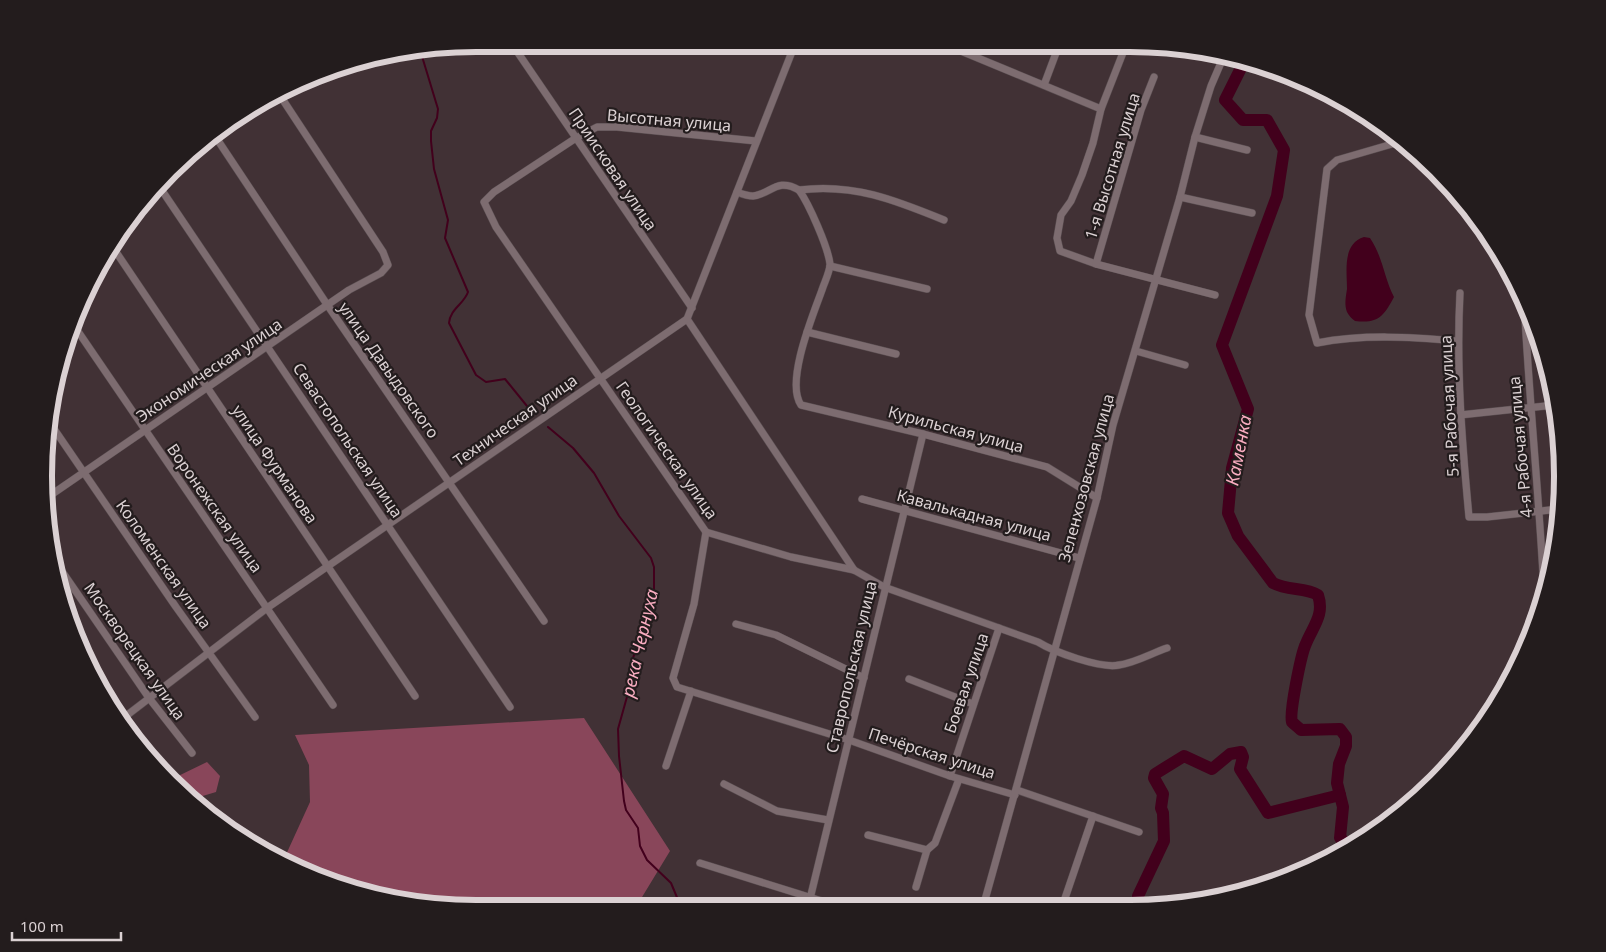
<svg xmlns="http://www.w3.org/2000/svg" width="1606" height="952" font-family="'Noto Sans',sans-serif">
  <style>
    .green { fill: #89465a }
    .water { fill: #42001c }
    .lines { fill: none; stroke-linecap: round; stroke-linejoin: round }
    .stream { stroke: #42001c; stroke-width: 2 }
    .river { stroke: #42001c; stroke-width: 12 }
    .minor-casing { stroke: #594d50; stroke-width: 8 }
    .minor { stroke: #7d6c70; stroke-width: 7 }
    .labels { text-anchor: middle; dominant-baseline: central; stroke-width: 4.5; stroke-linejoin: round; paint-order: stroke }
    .street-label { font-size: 16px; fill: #dbd1d3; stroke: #231c1d }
    .water-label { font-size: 18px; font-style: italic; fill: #faadc1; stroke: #231c1d }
    .rim { fill: none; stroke: #dbd1d3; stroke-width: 6 }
  </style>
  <rect width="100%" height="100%" fill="#413135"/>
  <!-- green -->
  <g class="green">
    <path d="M584 718 670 851 636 907H447L337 885 284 859 310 802 309 765 295 735Z"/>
    <path d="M207 762 220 776 216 792 196 798 174 778Z"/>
  </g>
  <!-- water -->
  <path class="water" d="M1364 237 1370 238C1383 257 1384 278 1394 297 1384 316 1378 324 1355 321 1352 319 1349 316 1347 312 1344 305 1346 296 1347 289 1347 271 1342 244 1364 237Z"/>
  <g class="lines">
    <!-- stream -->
    <g class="stream">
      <path d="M421 53 438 109 437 118 431 131V141L434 169 448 220 445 238 468 292C464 304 450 309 449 323L476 375 486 382 505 379 531 411"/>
      <path d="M548 427 573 448 594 473 619 516 651 558 654 567V597L633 658 630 686 618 729 619 756 624 801 626 810 638 828 640 846 647 860 671 883 681 907"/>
    </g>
    <!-- river -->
    <g class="river">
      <path d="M1244 62 1225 100 1243 120H1267L1284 150 1277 196 1222 345 1248 409 1232 468 1228 513 1238 536 1273 583C1288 591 1305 587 1318 595 1325 616 1312 627 1305 646 1301 656 1289 713 1292 722 1294 724 1299 728 1301 730L1340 729 1346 737V746L1339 764 1337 783 1343 807 1340 838 1351 847"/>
      <path d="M1143 907 1138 902V896L1164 841 1163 813 1161 808 1163 794 1154 778 1155 774 1184 756 1212 769 1230 754 1241 752 1243 757 1240 769 1268 813 1340 795"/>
    </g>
    <!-- minor casing -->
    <g class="minor-casing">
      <g id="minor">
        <path d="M512 44 692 308"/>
        <path d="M944 44 1101 109"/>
        <path d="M1126 45 1101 109 1093 143 1082 175 1071 201 1061 215 1057 238 1060 251 1096 264 1215 295"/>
        <path d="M964 52 990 44"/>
        <path d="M1044 85 1059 45"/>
        <path d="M1324 94 1405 145"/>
        <path d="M213 133 328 306 544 621"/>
        <path d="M1195 137 1247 150"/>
        <path d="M756 141 617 127H597L576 138 494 192 484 202 496 227 706 532 791 557 854 570 884 587 1038 642C1054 652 1101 669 1119 665 1135 663 1152 653 1167 648"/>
        <path d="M1399 142 1337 160 1327 169 1309 315 1317 343C1364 334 1410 337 1458 341"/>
        <path d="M161 189 510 707"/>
        <path d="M799 190C853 183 895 200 944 220"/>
        <path d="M737 192C742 194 748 196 753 196 771 194 777 177 799 190 809 204 828 247 830 264 830 272 824 283 822 290 813 315 785 382 801 405L923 434 1047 467 1097 498"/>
        <path d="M1180 197 1252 213"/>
        <path d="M112 246 415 696"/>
        <path d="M1096 264 1141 110 1154 77"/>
        <path d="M830 266 927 289"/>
        <path d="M1460 293C1456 368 1462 442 1469 517H1487L1559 509"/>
        <path d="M1524 300C1529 398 1539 494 1544 592"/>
        <path d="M687 319 854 570"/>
        <path d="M75 327 333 705"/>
        <path d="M807 332 896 354"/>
        <path d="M1136 351 1185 365"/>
        <path d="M1460 415 1555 405"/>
        <path d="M52 426 176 607 255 717"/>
        <path d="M45 499 349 290 381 273 388 265 383 252 281 97"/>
        <path d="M862 499 1079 558"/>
        <path d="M706 532 694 604 673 678 677 687 849 740 950 776 1015 795"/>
        <path d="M57 564 149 698 192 753"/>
        <path d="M736 624 776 635 864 678"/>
        <path d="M909 679 973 704"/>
        <path d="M122 719 267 608 687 319 795 44"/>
        <path d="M666 766 691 691"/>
        <path d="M950 776 999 628"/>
        <path d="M724 784 777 811 828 820"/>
        <path d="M1017 790 1139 832"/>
        <path d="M868 835 927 850"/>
        <path d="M700 863 841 907"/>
        <path d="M916 887 927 850 935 843 959 779"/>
        <path d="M808 907 923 434"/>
        <path d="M983 907 1097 498 1113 425 1180 197 1195 137 1211 86 1223 58"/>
        <path d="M1062 907 1093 816"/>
      </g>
    </g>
    <!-- minor -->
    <use href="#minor" class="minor"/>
  </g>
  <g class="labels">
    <!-- street labels -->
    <g class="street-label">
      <text transform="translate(669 120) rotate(5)">Высотная улица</text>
      <text transform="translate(1112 166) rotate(-73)">1-я Высотная улица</text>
      <text transform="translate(613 169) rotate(56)">Приисковая улица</text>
      <text transform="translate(209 370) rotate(-34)">Экономическая улица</text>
      <text transform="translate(389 370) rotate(55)">улица Давыдовского</text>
      <text transform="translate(1449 406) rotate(-93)">5-я Рабочая улица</text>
      <text transform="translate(515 420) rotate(-35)">Техническая улица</text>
      <text transform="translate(956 429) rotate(15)">Курильская улица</text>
      <text transform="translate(348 440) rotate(56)">Севастопольская улица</text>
      <text transform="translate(1520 447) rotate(-95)">4-я Рабочая улица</text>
      <text transform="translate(667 450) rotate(55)">Геологическая улица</text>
      <text transform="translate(275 464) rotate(56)">улица Фурманова</text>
      <text transform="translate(1086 478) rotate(-75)">Зеленхозовская улица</text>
      <text transform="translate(215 508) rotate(55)">Воронежская улица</text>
      <text transform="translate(974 515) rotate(15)">Кавалькадная улица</text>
      <text transform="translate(164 564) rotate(55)">Коломенская улица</text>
      <text transform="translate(135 651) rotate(55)">Москворецкая улица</text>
      <text transform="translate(851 667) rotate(-77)">Ставропольская улица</text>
      <text transform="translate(966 683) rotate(-71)">Боевая улица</text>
      <text transform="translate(932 753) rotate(18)">Печёрская улица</text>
    </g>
    <!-- water labels -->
    <g class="water-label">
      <text transform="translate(1238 450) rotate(-79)">Каменка</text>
      <text transform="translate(639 643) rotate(-77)">река Чернуха</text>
    </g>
  </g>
  <!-- crop -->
  <path d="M0 0H1606V952H0ZM476 52H1130A424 424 0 0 1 1554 476V476A424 424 0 0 1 1130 900H476A424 424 0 0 1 52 476V476A424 424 0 0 1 476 52Z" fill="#231c1d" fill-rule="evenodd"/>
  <path class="rim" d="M476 52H1130A424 424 0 0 1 1554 476V476A424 424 0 0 1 1130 900H476A424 424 0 0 1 52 476V476A424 424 0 0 1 476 52Z"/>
  <!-- scale -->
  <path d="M12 932v8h109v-8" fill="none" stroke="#dbd1d3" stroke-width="2.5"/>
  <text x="20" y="932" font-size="15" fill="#dbd1d3" stroke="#231c1d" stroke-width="4" paint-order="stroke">100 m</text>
</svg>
